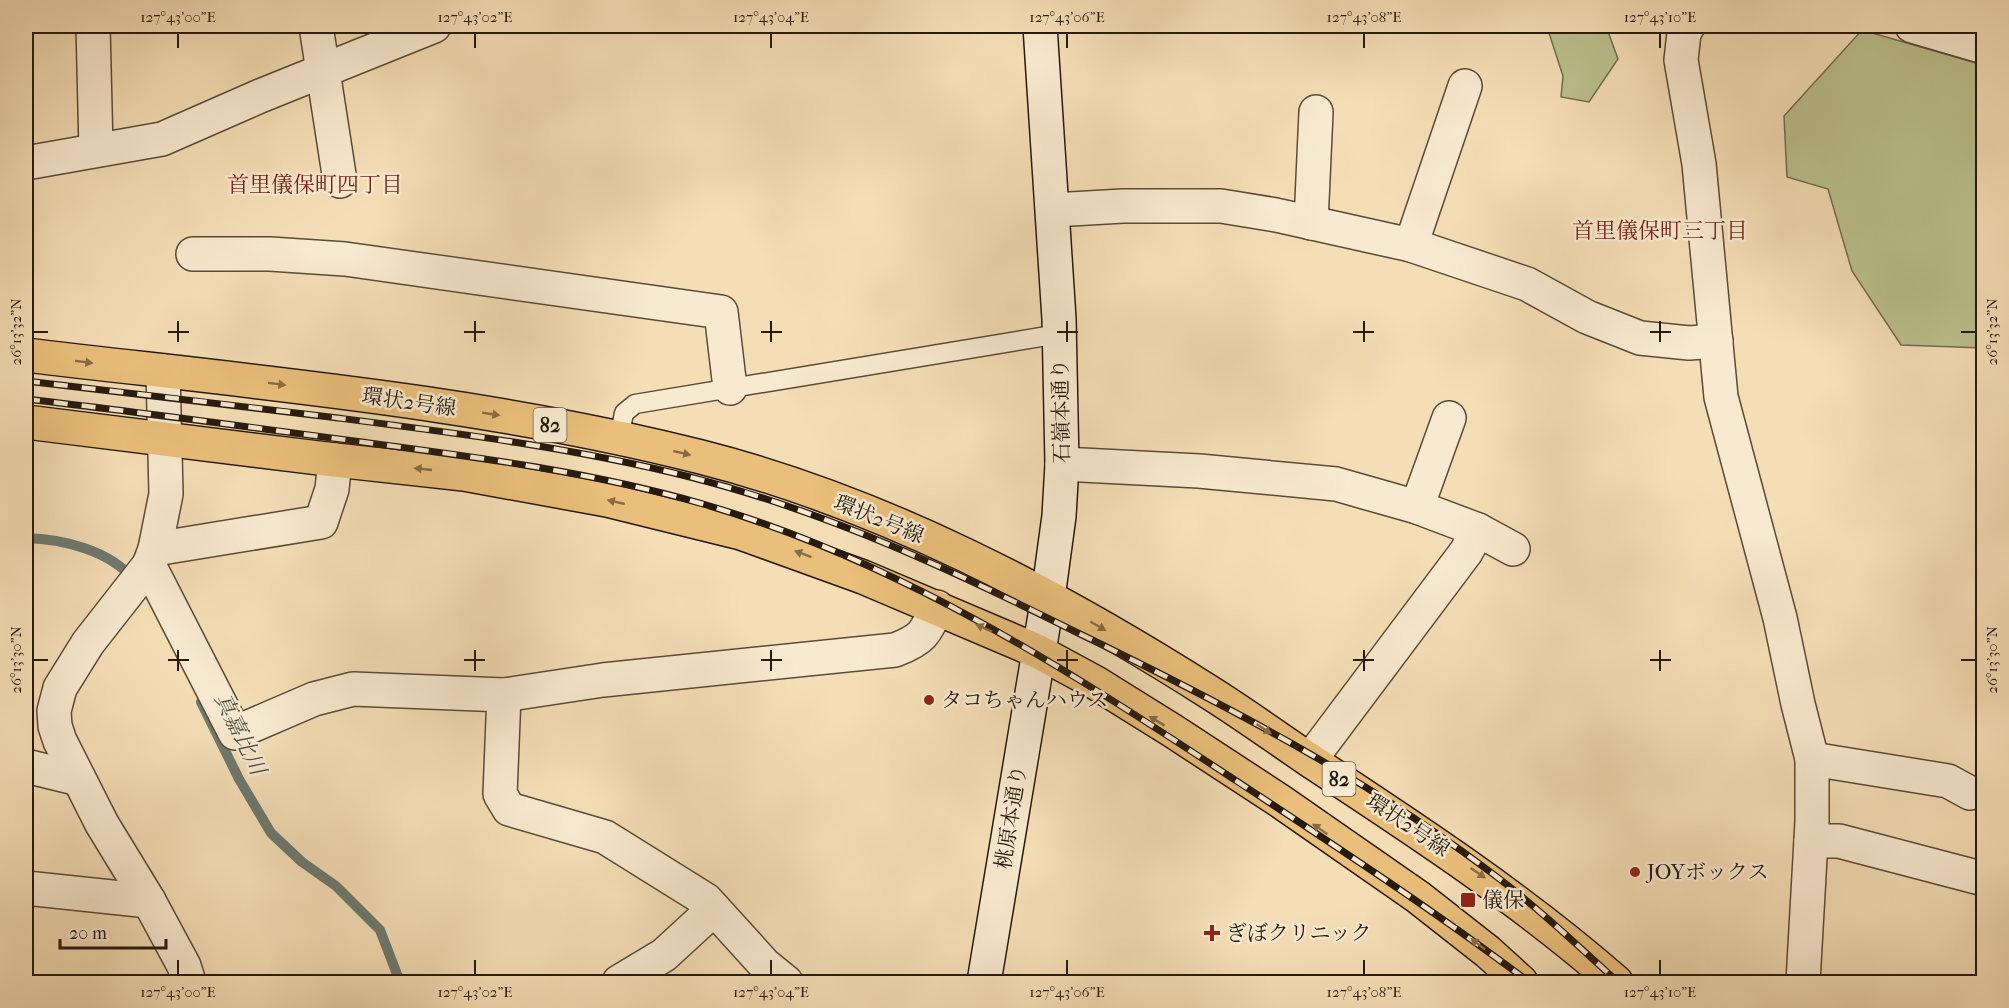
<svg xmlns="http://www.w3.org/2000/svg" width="2009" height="1008" font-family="'IM FELL French Canon','Noto Serif JP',serif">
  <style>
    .green { fill: #bbc18e; stroke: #706d4e; stroke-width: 1.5 }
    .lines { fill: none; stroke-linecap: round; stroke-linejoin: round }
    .stream { stroke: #6d7a71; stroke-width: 10 }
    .lane-casing { stroke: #5a4a38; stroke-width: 21 }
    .street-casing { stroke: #5a4a38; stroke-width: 36 }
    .secondary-casing { stroke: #26190e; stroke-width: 36 }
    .primary-casing { stroke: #26190e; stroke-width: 36 }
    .lane { stroke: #f8ead0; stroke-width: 18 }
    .street { stroke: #f8ead0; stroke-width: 33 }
    .secondary { stroke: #f8ead0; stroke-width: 33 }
    .primary { stroke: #eabf7b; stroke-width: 33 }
    .rail-casing { stroke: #26190e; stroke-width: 7 }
    .rail { stroke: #f8ead0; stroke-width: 4.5; stroke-dasharray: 14; stroke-linecap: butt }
    .oneway { fill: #886c44 }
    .ticks { fill: none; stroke: #26190e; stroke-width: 2 }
    .poi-dot { fill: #8f2418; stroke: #f8ead0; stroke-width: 2 }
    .labels { text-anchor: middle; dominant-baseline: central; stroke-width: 5; stroke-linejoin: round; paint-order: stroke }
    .shield { fill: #f8ead0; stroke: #655848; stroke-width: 1.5 }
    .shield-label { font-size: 20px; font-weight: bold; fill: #26190e }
    .street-label { font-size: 21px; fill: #26190e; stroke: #f8ead0 }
    .poi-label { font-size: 21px; fill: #26190e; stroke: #f8ead0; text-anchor: start }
    .neighbourhood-label { font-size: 22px; fill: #7a1f14; stroke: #f8ead0 }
    .water-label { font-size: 22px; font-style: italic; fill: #505248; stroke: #f8ead0 }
    .neatline { fill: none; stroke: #26190e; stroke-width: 2 }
    .ticks-label { font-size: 15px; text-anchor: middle; fill: #26190e }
  </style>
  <rect width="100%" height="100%" fill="#f5deb6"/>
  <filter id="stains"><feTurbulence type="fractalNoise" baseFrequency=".00333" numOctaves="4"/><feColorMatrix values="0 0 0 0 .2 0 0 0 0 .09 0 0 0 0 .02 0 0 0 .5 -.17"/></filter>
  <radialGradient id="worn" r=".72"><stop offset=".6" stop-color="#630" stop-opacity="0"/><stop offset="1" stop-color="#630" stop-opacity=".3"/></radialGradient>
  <!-- green -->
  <g class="green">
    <path d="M1529 26H1606L1618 59 1589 102 1561 97 1563 76 1549 33Z"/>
    <path d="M1862 30 1983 65V348L1901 345 1852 271 1828 189 1787 177 1784 116Z"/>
  </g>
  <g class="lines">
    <!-- stream -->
    <g class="stream">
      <path d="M26 538C62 539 109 550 133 579"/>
      <path d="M201 702 239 779 271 833 302 862 336 886 380 930 400 982"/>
    </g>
    <!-- lane casing -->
    <g class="lane-casing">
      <path id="lane" d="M619 438 624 413 635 404 1059 334"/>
    </g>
    <!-- street casing -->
    <g class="street-casing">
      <g id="street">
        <path d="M93 26 96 150"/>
        <path d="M316 26 340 181"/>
        <path d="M1688 26 1684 33 1681 60 1699 164 1721 397 1780 618 1798 704 1812 759V822L1803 982"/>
        <path d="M1912 26 1984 47"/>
        <path d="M26 163 162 139 260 96 434 26"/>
        <path d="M1053 210 1123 206H1221L1276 215 1411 245 1527 284 1587 317 1640 338 1689 343 1716 341"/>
        <path d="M1311 223 1316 112"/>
        <path d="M1411 245 1465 86"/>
        <path d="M193 254H270L345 259 721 312 730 388"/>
        <path d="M163 371 166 494 155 549 149 565 88 643 60 688 54 711 55 726 60 741 102 824 149 901 184 966 189 982"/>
        <path d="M1062 464 1199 471 1336 484 1417 507 1478 530 1513 549"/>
        <path d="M1417 507 1449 418"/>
        <path d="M155 549 321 522 332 489 335 460"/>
        <path d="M149 565 235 733 314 699 353 689 504 695 603 680 895 650C923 639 925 634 937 607"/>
        <path d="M504 695 500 794 509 809 605 837 706 900 765 965 786 982"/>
        <path d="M1812 759 1948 781 1970 793"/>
        <path d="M1310 760 1466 552 1478 530"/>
        <path d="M26 766 79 779"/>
        <path d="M1811 841H1839L1984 879"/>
        <path d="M26 888 149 901"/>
        <path d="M619 982 664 955 714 909"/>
      </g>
    </g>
    <!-- secondary casing -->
    <g class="secondary-casing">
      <path id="secondary" d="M984 982 1048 597 1059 516 1062 464 1059 319 1040 26"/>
    </g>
    <!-- primary casing -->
    <g class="primary-casing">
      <g id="primary">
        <path d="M26 355C252 382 480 401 701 457 882 503 1053 593 1209 692 1244 714 1277 738 1311 761 1416 830 1521 899 1616 982"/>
        <path d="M26 422 335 460 464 474 607 500 741 533 863 577 1037 651 1096 683 1173 731 1280 801 1418 897 1488 952 1521 982"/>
      </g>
    </g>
    <!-- lane -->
    <use href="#lane" class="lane"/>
    <!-- street -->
    <use href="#street" class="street"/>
    <!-- secondary -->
    <use href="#secondary" class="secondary"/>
    <!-- primary -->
    <use href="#primary" class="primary"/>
    <!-- rail casing -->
    <g class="rail-casing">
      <g id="rail">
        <path d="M26 381C130 393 234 405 338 418 456 433 575 448 690 477 828 512 952 570 1078 633 1222 703 1365 777 1493 874 1537 907 1577 945 1618 982"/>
        <path d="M26 399C138 412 250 427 362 442 476 457 592 472 703 504 898 561 1062 666 1229 776 1331 843 1432 909 1529 982"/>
      </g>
    </g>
    <!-- rail -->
    <use href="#rail" class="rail"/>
  </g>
  <!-- one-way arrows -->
  <defs><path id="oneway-solid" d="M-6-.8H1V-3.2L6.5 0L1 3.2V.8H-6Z" transform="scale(1.5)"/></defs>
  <g class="oneway">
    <use href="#oneway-solid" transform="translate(84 362) rotate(7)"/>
    <use href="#oneway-solid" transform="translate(277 384) rotate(7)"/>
    <use href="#oneway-solid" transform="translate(491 414) rotate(9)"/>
    <use href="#oneway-solid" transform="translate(682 453) rotate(13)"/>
    <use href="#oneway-solid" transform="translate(423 469) rotate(-174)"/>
    <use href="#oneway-solid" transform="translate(616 502) rotate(-167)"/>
    <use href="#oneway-solid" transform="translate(803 554) rotate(-159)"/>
    <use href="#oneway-solid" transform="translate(1098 626) rotate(30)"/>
    <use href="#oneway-solid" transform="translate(984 628) rotate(-155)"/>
    <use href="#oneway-solid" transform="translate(1157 721) rotate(-149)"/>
    <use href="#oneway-solid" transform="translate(1264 729) rotate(34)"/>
    <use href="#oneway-solid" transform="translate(1320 829) rotate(-145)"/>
    <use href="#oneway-solid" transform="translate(1478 873) rotate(34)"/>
    <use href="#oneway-solid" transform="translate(1478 944) rotate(-142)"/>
  </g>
  <!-- ticks -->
  <path class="ticks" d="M178 33V48M475 33V48M771 33V48M1067 33V48M1364 33V48M1660 33V48M178 321V342M475 321V342M771 321V342M1067 321V342M1364 321V342M1660 321V342M33 332H48M168 332H189M464 332H485M761 332H782M1057 332H1078M1353 332H1374M1650 332H1671M1961 332H1976M178 650V671M475 650V671M771 650V671M1067 650V671M1364 650V671M1660 650V671M33 660H48M168 660H189M464 660H485M761 660H782M1057 660H1078M1353 660H1374M1650 660H1671M1961 660H1976M178 960V975M475 960V975M771 960V975M1067 960V975M1364 960V975M1660 960V975"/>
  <!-- markers -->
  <g class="poi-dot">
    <circle cx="929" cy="700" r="6"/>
    <circle cx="1635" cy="872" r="6"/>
    <rect x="1460" y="892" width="16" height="16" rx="3"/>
    <path d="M1209 924h6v6h6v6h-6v6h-6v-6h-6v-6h6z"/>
  </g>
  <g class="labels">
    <!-- shield labels -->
    <g class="shield">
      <rect x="533.5" y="408" width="33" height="34" rx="4.5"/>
      <rect x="1322.5" y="762" width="33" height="34" rx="4.5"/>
    </g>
    <g class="shield-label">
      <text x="550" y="425">82</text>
      <text x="1339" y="779">82</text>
    </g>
    <!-- street labels -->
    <g class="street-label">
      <text transform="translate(409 402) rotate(8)">環状2号線</text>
      <text transform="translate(1061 411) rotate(-91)">石嶺本通り</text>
      <text transform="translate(879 519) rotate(22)">環状2号線</text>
      <text transform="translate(1011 817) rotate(-81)">桃原本通り</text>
      <text transform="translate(1408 825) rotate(34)">環状2号線</text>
    </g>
    <!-- poi labels -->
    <g class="poi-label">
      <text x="941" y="700">タコちゃんハウス</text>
      <text x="1647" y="872">JOYボックス</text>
      <text x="1482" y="900">儀保</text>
      <text x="1226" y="933">ぎぼクリニック</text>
    </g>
    <!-- neighbourhood labels -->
    <g class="neighbourhood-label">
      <text x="315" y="185">首里儀保町四丁目</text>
      <text x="1660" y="231">首里儀保町三丁目</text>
    </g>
    <!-- water labels -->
    <g class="water-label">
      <text transform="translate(240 734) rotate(64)">真嘉比川</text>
    </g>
  </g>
  <!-- margin -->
  <rect width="2009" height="1008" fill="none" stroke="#f5deb6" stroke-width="66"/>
  <!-- scale -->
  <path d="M60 939v9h106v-9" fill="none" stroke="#26190e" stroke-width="3"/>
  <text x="69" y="939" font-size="18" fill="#26190e" stroke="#f8ead0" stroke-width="4.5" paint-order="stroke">20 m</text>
  <rect x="33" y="33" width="1943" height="942" class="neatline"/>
  <g class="ticks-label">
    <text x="178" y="22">127°43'00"E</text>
    <text x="475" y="22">127°43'02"E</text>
    <text x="771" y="22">127°43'04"E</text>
    <text x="1067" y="22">127°43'06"E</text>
    <text x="1364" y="22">127°43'08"E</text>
    <text x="1660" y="22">127°43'10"E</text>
    <text transform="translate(16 332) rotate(-90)" y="5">26°13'32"N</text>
    <text transform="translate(1992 332) rotate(-90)" y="5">26°13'32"N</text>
    <text transform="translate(16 660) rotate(-90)" y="5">26°13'30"N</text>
    <text transform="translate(1992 660) rotate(-90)" y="5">26°13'30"N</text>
    <text x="178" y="997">127°43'00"E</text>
    <text x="475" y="997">127°43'02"E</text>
    <text x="771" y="997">127°43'04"E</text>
    <text x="1067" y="997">127°43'06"E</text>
    <text x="1364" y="997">127°43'08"E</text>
    <text x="1660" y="997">127°43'10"E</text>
  </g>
  <rect width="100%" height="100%" filter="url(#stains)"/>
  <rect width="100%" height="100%" fill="url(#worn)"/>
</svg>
